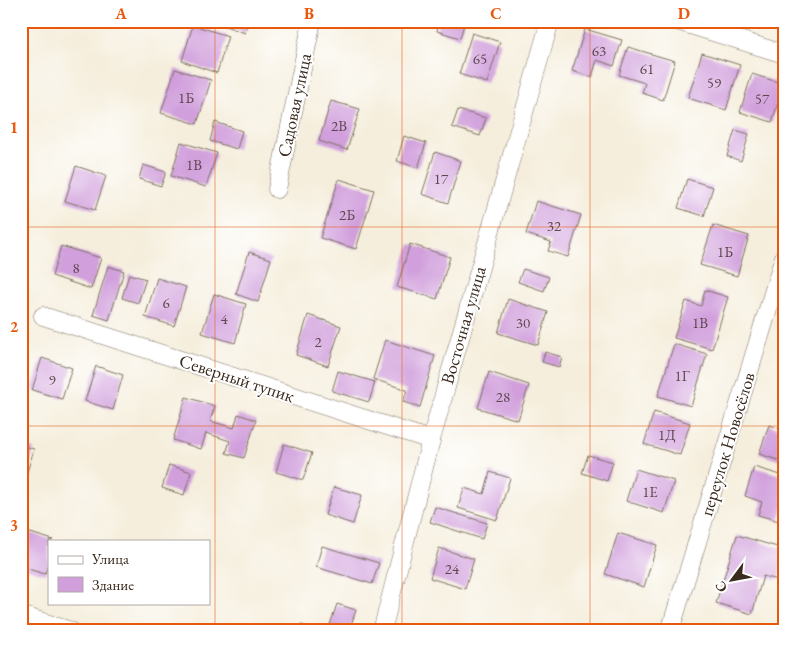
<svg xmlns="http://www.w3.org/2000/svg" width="805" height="652" font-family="'EB Garamond',serif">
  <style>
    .building { fill: #d09fdc }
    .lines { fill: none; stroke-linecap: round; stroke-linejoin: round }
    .street-casing { stroke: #7c6f60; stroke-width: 19 }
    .street { stroke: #fff; stroke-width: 18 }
    .grid { fill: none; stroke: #e8590c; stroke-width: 1; stroke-opacity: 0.55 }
    .labels { text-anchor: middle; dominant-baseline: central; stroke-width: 4; stroke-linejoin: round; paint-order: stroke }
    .number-label { font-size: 15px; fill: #60474e }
    .street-label { font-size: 18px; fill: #3b2a1e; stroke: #fff }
    .neatline { fill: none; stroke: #e8590c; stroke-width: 2 }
    .grid-label { font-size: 16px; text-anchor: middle; font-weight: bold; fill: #e8590c }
  </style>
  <rect width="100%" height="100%" fill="#fff"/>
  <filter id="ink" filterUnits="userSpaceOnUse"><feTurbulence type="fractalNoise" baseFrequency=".02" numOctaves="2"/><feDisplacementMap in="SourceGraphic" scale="10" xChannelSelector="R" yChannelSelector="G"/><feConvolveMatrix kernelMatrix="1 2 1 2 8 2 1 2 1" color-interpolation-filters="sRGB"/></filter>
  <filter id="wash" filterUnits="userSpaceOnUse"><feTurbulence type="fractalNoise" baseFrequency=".0096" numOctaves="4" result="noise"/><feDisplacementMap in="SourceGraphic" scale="20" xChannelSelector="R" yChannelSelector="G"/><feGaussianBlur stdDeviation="1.12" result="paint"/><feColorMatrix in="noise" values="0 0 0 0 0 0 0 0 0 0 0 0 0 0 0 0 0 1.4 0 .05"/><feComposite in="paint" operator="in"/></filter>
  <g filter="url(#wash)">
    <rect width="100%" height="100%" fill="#f5eedc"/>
    <g id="blocks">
      <!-- building -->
      <g class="building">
        <path d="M211 21H248L245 33Z"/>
        <path d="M370 21H396L394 29Z"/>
        <path d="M439 21H465L460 38 437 31Z"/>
        <path d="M193 25 228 36 217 73 182 61Z"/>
        <path d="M585 29 622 40 614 66 597 60 592 77 572 71Z"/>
        <path d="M472 33 500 42 487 83 459 74Z"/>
        <path d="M628 47 675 61 663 100 642 93 645 83 619 75Z"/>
        <path d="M702 53 740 65 726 110 688 98Z"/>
        <path d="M175 69 211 80 197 124 161 113Z"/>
        <path d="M752 74 784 84 772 122 740 112Z"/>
        <path d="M331 101 360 109 347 150 319 141Z"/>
        <path d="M458 110 486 118 480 136 452 127Z"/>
        <path d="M215 122 242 131 237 149 210 141Z"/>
        <path d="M735 130 749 134 741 161 727 156Z"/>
        <path d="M404 136 426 143 418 168 397 161Z"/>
        <path d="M181 142 217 153 206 187 171 176Z"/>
        <path d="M435 152 461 161 448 203 422 194Z"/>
        <path d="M143 165 166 172 161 186 139 179Z"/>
        <path d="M76 166 106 176 95 210 65 201Z"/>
        <path d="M339 179 374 190 356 249 320 238Z"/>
        <path d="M687 179 713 187 704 216 678 208Z"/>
        <path d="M536 201 581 215 568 257 548 251 551 242 526 234Z"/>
        <path d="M713 225 749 236 737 276 700 265Z"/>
        <path d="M410 244 450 257 437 299 397 287Z"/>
        <path d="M61 246 101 258 91 289 52 276Z"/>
        <path d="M249 252 271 259 258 302 236 294Z"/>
        <path d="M108 266 124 271 109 320 93 315Z"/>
        <path d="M523 269 549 277 544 291 518 282Z"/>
        <path d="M129 274 146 279 138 303 122 298Z"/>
        <path d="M157 278 186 287 174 326 145 317Z"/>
        <path d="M705 290 728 297 712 349 674 338 686 301 701 306Z"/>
        <path d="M214 294 246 304 235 343 202 333Z"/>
        <path d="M508 299 548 312 538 345 498 333Z"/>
        <path d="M308 315 341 326 328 366 296 355Z"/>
        <path d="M385 340 435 356 420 407 403 402 407 390 373 379Z"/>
        <path d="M674 344 707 354 691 406 658 396Z"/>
        <path d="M545 352 562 357 559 367 542 362Z"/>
        <path d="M42 358 72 368 62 399 32 390Z"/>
        <path d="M96 366 123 375 113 410 85 401Z"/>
        <path d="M338 371 375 382 369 402 332 391Z"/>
        <path d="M489 372 529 385 518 420 478 408Z"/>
        <path d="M186 397 215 406 210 421 234 428 238 414 256 420 244 458 226 453 230 441 206 433 201 449 173 440Z"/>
        <path d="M654 412 690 423 680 455 644 444Z"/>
        <path d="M769 425 784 430V462L759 454Z"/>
        <path d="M284 444 312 453 303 480 276 472Z"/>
        <path d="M21 445 34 449 22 489H21Z"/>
        <path d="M588 455 613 462 607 481 582 473Z"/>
        <path d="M169 465 191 472 184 495 162 488Z"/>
        <path d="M754 467 784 476V505L779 521 758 515 762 502 745 496Z"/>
        <path d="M636 469 674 481 664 513 626 501Z"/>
        <path d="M490 472 510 478 497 520 458 508 464 488 484 494Z"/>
        <path d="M334 487 362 495 353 524 325 515Z"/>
        <path d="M435 507 487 523 482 539 430 522Z"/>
        <path d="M24 531 53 540 49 541V562L45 574 21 567V539Z"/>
        <path d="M618 533 657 545 644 587 605 574Z"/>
        <path d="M737 535 784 549V561L778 580 763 576 752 614 716 603Z"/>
        <path d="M322 546 379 563 372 584 316 567Z"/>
        <path d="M439 548 474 559 465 589 430 578Z"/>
        <path d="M337 604 356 610 349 631H328Z"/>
        <path d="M301 625 319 630V631H299Z"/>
      </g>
    </g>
  </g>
  <g filter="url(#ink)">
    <use href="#blocks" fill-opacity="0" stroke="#7c6f60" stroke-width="1"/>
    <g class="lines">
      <!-- street casing -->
      <g class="street-casing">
        <g id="street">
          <path d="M677 21 784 54"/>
          <path d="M277 189 312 21"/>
          <path d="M43 316 431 440"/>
          <path d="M21 615 71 631"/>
          <path d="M382 631 431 440 550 21"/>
          <path d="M670 631 784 257"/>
        </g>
      </g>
      <!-- street -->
      <use href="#street" class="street"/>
    </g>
  </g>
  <!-- grid -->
  <path class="grid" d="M215 21V631M402 21V631M590 21V631M21 227H784M21 426H784"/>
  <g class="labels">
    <!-- number labels -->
    <g class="number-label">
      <text x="599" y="50">63</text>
      <text x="480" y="58">65</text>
      <text x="647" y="68">61</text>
      <text x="714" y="82">59</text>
      <text x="186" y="97">1Б</text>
      <text x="762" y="98">57</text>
      <text x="339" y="125">2В</text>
      <text x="194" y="164">1В</text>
      <text x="441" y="178">17</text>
      <text x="347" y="214">2Б</text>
      <text x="554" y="225">32</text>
      <text x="725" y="251">1Б</text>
      <text x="76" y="267">8</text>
      <text x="166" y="302">6</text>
      <text x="224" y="318">4</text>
      <text x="523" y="322">30</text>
      <text x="700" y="322">1В</text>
      <text x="318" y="341">2</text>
      <text x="682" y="375">1Г</text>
      <text x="52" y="379">9</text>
      <text x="503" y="396">28</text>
      <text x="667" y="434">1Д</text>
      <text x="650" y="491">1Е</text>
      <text x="452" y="568">24</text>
    </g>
    <!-- street labels -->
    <g class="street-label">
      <text transform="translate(294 105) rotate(-78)">Садовая улица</text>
      <text transform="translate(463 325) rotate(-74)">Восточная улица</text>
      <text transform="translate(237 378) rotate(18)">Северный тупик</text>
      <text transform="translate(727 444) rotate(-73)">переулок Новосёлов</text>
    </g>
  </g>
  <!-- margin -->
  <rect width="805" height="652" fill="none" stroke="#fff" stroke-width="55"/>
  <!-- legend -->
  <rect x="48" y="540" width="162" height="65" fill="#ffffff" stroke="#b1aaa5"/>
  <rect x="58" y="556" width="25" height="8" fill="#ffffff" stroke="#b1aaa5"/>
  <text x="92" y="564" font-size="15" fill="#3b2a1e">Улица</text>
  <rect x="58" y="577" width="25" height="15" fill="#d09fdc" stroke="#b1aaa5"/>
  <text x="92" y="590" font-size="15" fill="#3b2a1e">Здание</text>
  <!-- north arrow -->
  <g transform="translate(732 580) rotate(238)" stroke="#ffffff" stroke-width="4" paint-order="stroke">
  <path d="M0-4L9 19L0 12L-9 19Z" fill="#3b2a1e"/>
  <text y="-8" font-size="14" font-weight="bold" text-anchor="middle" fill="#3b2a1e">С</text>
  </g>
  <rect x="28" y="28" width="750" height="596" class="neatline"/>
  <g class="grid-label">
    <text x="121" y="19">A</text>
    <text x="309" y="19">B</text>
    <text x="496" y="19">C</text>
    <text x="684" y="19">D</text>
    <text x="14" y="133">1</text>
    <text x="14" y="332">2</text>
    <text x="14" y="531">3</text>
  </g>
</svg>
